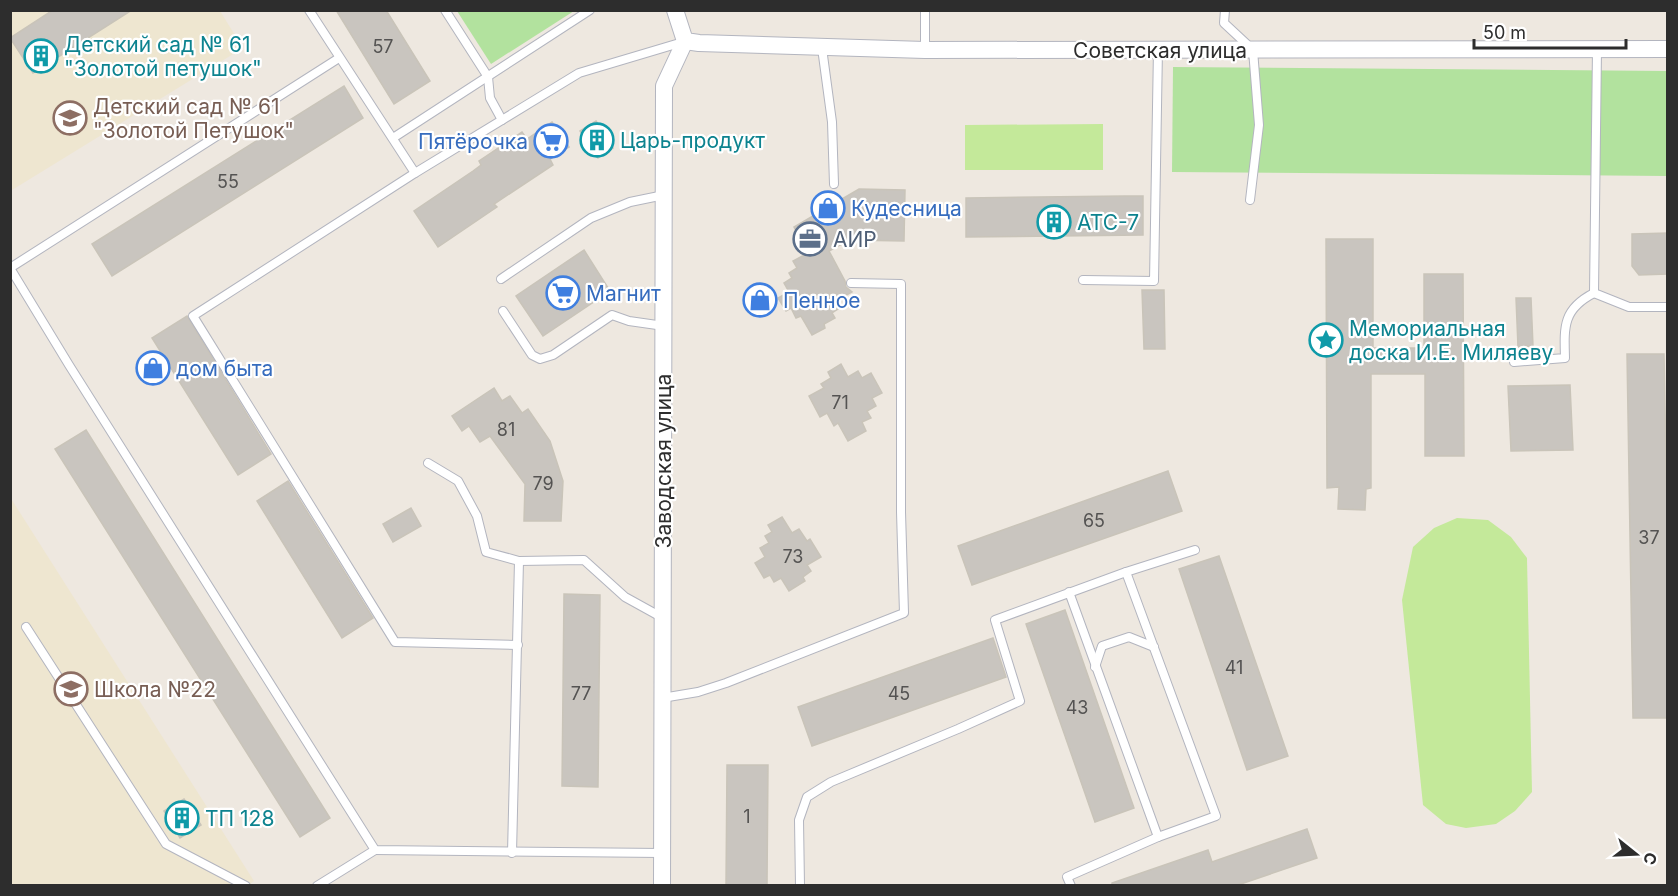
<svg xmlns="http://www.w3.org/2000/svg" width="1678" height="896" font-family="Inter,sans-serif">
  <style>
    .education { fill: #eee6d0 }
    .green { fill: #b2e29e }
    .pitch { fill: #c4e99a }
    .building { fill: #c9c5bf; stroke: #c9c4b9; stroke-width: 1.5 }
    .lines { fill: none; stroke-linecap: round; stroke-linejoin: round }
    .service-casing { stroke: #b3b5bf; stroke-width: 10 }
    .minor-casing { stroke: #b3b5bf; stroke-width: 18 }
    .service { stroke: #fff; stroke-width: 8 }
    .minor { stroke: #fff; stroke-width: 16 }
    .labels { text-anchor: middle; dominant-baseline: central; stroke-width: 4.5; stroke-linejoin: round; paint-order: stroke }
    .number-label { font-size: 18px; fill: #545352 }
    .culture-label { font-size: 21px; fill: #0d838f; stroke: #fff; text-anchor: start }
    .street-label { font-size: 21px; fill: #2d2d2d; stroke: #fff }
    .education-label { font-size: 21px; fill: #785e54; stroke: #fff; text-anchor: start }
    .shop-label { font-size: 21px; fill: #366cbe; stroke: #fff; text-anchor: start }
    .service-label { font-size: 21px; fill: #4e5e75; stroke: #fff; text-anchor: start }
  </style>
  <rect width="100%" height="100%" fill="#eee8e0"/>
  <!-- education -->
  <g class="education">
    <path d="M11 11H220L243 48 12 190Z"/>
    <path d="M10 497 254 881 248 885H11Z"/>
  </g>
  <!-- green -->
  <g class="green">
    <path d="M457 11H574L491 64Z"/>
    <path d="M1173 67 1667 71V176L1172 172Z"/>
  </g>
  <!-- pitch -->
  <g class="pitch">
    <path d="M1103 124V170H965V125Z"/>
    <path d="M1457 518 1488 520 1511 537 1527 558 1532 792 1515 811 1496 824 1466 828 1446 824 1423 805 1402 600 1413 547 1434 528Z"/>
  </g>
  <!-- building -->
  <g class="building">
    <path d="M53 10H132L33 73 10 38Z"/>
    <path d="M336 10H386L430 81 394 104Z"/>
    <path d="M344 86 363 118 112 276 92 244Z"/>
    <path d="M596 121 613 148 598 158 580 131Z"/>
    <path d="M552 122 569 147 550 159 553 165 494 204 497 207 438 247 414 211 473 171 481 165 479 161 522 132 527 139Z"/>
    <path d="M859 189 905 190 904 241 849 240 829 251 845 281 846 287 852 292 834 302 838 309 832 313 835 318 824 324 825 328 812 335 801 316 796 318 791 308 786 311 778 298 789 292 784 283 792 278 789 273 797 268 793 261 808 253 794 227Z"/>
    <path d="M1125 196H1143V235L966 237V198Z"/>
    <path d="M1668 233V274L1639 275 1632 266V234Z"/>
    <path d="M1326 239H1373V348H1424V274H1463L1464 456H1425V374H1371V488L1366 489 1365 510 1338 509 1339 487 1327 488Z"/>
    <path d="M584 250 610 291 543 336 516 296Z"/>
    <path d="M1142 290H1164L1165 349H1144Z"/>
    <path d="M1516 298H1531L1533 346 1518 347Z"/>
    <path d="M187 316 271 454 238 475 152 338Z"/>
    <path d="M1627 354H1664L1668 564V718H1633Z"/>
    <path d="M841 364 848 377 858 371 862 378 871 373 882 393 872 398 876 406 867 411 871 418 862 422 866 431 848 441 838 423 834 426 827 413 820 417 809 396 824 388 821 384 831 378 828 372Z"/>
    <path d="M1570 385 1573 450 1511 451 1508 386Z"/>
    <path d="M494 388 502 401 510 396 522 413 528 409 550 441 563 481 561 521H524L525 484 490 436 480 442 469 426 462 431 452 416Z"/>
    <path d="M86 430 330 818 300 837 55 449Z"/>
    <path d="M1168 471 1182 511 972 585 958 546Z"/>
    <path d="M288 481 373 618 342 638 257 501Z"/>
    <path d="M411 508 421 526 393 542 383 524Z"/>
    <path d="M782 517 792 533 799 529 807 541 810 539 821 557 807 565 811 571 803 577 805 581 789 591 781 578 774 582 770 575 764 578 755 563 765 557 760 548 769 543 765 536 772 532 768 525Z"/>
    <path d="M1219 556 1288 756 1247 770 1179 569Z"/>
    <path d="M564 594 600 595 598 787 562 786Z"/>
    <path d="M1065 610 1134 808 1095 822 1026 624Z"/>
    <path d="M993 638 1006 677 812 746 798 707Z"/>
    <path d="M727 765H768L767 885H726Z"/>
    <path d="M184 799 201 825 180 838 164 811Z"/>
    <path d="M1307 829 1317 858 1238 885H1112V883L1208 850 1212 862Z"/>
  </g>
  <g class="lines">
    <!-- service casing -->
    <g class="service-casing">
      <g id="service">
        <path d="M309 10 415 173"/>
        <path d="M445 10 488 77 490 98 502 120"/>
        <path d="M925 10V50"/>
        <path d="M1225 10 1224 23 1253 50 1259 125 1250 200"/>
        <path d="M822 48 832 122 834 184"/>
        <path d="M1597 49 1594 293 1629 307H1668"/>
        <path d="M339 58 10 268 69 365 375 850 662 853"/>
        <path d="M393 138 590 10"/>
        <path d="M501 279 591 218 630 202 664 195"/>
        <path d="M1083 280 1154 281 1158 49"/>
        <path d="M503 311 532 355 540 359 553 355 612 315 629 321 664 326"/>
        <path d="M1514 362 1565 358C1564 326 1563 309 1594 293"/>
        <path d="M428 463 458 481 477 516 486 552 519 561 512 853"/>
        <path d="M519 561 584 560 625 597 663 618"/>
        <path d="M1126 572 1195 550"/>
        <path d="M26 627 166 844 246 886"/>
        <path d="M518 645 395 642 193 316 415 173 579 73 683 42"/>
        <path d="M1095 667 1102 646 1129 637 1154 647"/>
        <path d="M662 698 698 692 726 683 904 613 901 512V284L851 283"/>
        <path d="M317 886 375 850"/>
        <path d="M800 886 799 820 807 797 831 782 958 729 1020 701 995 620 1126 572 1216 816 1158 837 1069 592"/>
        <path d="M1071 886 1067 877 1158 837"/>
      </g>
    </g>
    <!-- minor casing -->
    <g class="minor-casing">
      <g id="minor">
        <path d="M675 10 685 41 699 43 925 50 1668 49"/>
        <path d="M662 886 664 86 685 41"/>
      </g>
    </g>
    <!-- service -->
    <use href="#service" class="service"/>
    <!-- minor -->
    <use href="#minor" class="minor"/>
  </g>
  <!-- icons -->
  <defs>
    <g id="building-ring" transform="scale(1.725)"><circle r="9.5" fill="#fff" stroke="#0f9aa8" stroke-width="1.5"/><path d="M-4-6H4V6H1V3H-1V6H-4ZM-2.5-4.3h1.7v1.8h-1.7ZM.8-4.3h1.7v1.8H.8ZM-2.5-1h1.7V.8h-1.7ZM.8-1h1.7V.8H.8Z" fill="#0f9aa8"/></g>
    <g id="school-ring" transform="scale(1.725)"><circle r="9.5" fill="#fff" stroke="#8d6e63" stroke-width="1.5"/><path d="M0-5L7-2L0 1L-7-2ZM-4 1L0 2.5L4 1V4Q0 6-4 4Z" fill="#8d6e63"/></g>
    <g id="supermarket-ring" transform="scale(1.725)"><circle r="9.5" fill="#fff" stroke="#3f7fe0" stroke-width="1.5"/><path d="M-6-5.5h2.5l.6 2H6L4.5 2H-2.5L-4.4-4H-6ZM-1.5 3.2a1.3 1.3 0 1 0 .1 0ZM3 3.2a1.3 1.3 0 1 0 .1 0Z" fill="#3f7fe0"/></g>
    <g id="shop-ring" transform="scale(1.725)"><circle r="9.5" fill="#fff" stroke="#3f7fe0" stroke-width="1.5"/><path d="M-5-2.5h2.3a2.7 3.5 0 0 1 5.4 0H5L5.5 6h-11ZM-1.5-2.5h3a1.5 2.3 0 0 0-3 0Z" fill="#3f7fe0"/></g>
    <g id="office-ring" transform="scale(1.725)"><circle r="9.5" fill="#fff" stroke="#5c6f8a" stroke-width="1.5"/><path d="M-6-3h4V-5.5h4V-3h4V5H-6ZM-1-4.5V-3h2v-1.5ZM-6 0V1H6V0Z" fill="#5c6f8a"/></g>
    <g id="sight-ring" transform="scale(1.725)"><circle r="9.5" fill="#fff" stroke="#0f9aa8" stroke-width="1.5"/><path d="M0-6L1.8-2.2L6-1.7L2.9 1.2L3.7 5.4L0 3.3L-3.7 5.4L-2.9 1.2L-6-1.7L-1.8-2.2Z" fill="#0f9aa8"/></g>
  </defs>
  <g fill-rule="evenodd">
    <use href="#building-ring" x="41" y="56"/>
    <use href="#school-ring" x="70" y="118"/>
    <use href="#building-ring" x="597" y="140"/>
    <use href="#supermarket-ring" x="551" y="141"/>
    <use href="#shop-ring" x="828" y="208"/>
    <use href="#building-ring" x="1054" y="222"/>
    <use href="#office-ring" x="810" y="239"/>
    <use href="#supermarket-ring" x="563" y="293"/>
    <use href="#shop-ring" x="760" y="300"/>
    <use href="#sight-ring" x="1326" y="340"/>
    <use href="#shop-ring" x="153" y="368"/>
    <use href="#school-ring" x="71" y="689"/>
    <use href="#building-ring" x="182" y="818"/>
  </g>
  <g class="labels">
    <!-- number labels -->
    <g class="number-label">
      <text x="383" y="46">57</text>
      <text x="228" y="181">55</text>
      <text x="840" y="402">71</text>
      <text x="506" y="429">81</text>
      <text x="543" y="483">79</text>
      <text x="1094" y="520">65</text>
      <text x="1649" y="537">37</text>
      <text x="793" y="556">73</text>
      <text x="1234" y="667">41</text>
      <text x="581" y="693">77</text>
      <text x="899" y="693">45</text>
      <text x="1077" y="707">43</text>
      <text x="747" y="816">1</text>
    </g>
    <!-- culture labels -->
    <g class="culture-label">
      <text x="64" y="44">Детский сад № 61<tspan x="64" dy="24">"Золотой петушок"</tspan></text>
      <text x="620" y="140">Царь-продукт</text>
      <text x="1077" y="222">АТС-7</text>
      <text x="1349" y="328">Мемориальная<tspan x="1349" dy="24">доска И.Е. Миляеву</tspan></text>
      <text x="205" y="818">ТП 128</text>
    </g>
    <!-- street labels -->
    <g class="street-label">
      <text x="1160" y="50">Советская улица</text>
      <text transform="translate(663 461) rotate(-90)">Заводская улица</text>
    </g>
    <!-- education labels -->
    <g class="education-label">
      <text x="93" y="106">Детский сад № 61<tspan x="93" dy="24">"Золотой Петушок"</tspan></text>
      <text x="94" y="689">Школа №22</text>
    </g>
    <!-- shop labels -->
    <g class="shop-label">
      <text x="528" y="141" text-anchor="end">Пятёрочка</text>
      <text x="851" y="208">Кудесница</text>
      <text x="586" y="293">Магнит</text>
      <text x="783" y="300">Пенное</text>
      <text x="176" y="368">дом быта</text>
    </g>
    <!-- service labels -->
    <g class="service-label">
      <text x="833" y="239">АИР</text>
    </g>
  </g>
  <!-- border -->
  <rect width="1678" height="896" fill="none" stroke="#2d2d2d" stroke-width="24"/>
  <!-- north arrow -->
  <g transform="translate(1636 854) rotate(108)" stroke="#ffffff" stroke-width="4.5" paint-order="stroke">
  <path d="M0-4.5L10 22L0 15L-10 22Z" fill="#2d2d2d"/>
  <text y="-9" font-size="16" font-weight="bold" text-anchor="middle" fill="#2d2d2d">С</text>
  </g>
  <!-- scale -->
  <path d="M1474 39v9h152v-9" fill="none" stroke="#2d2d2d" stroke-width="3"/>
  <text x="1483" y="39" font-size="18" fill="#2d2d2d" stroke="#ffffff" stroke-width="4.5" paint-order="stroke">50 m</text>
</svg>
